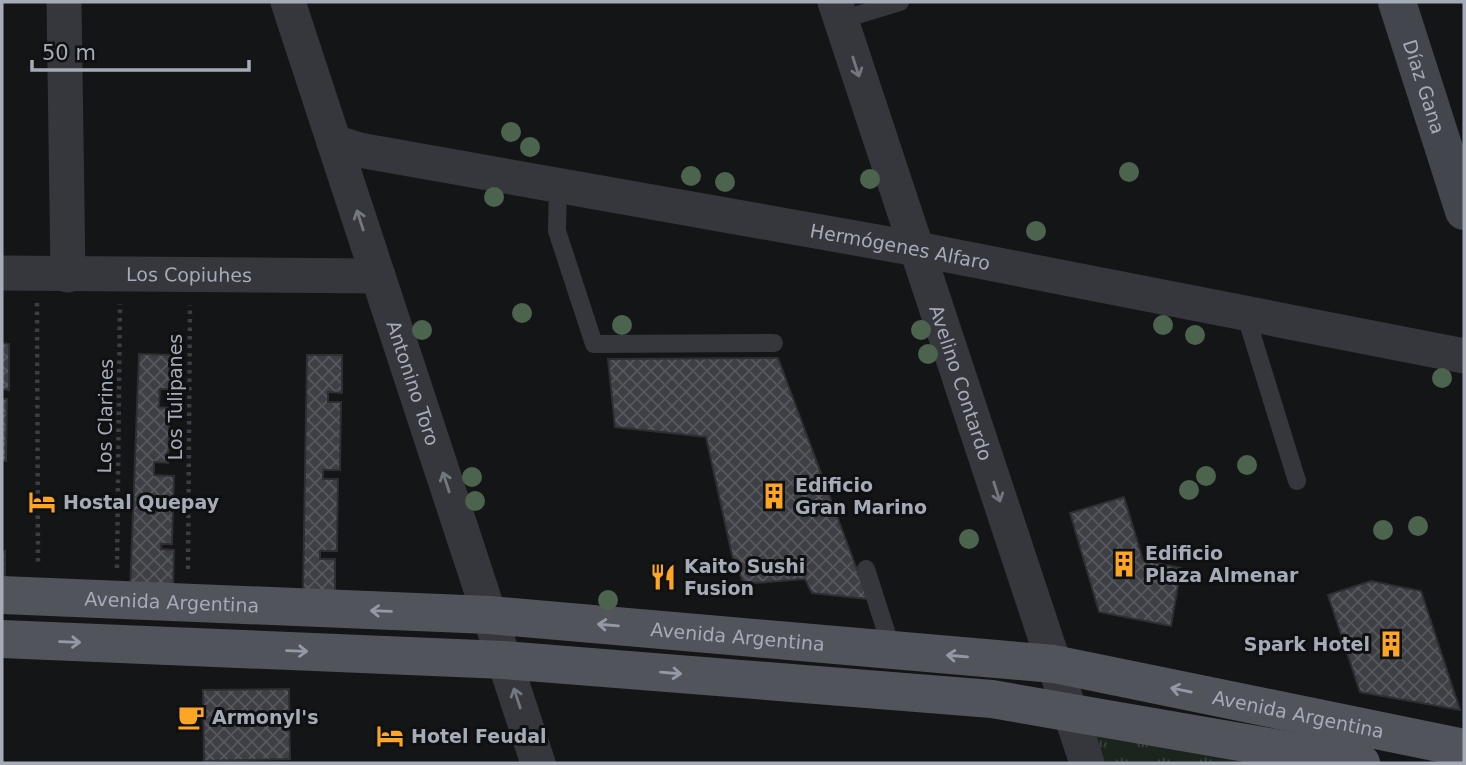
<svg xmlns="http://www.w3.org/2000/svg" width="1466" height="765" font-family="'DejaVu Sans',sans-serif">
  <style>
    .grass { fill: url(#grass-tufts) }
    .building { fill: url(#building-cross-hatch); stroke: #2e2e33; stroke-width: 2 }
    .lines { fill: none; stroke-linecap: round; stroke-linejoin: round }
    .path { stroke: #3b3e43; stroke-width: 4.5; stroke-dasharray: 3.5 5; stroke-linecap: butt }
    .lane { stroke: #35373c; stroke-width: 18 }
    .street { stroke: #35373c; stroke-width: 35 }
    .secondary { stroke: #43464c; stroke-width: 38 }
    .primary { stroke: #51545b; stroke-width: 38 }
    .tree { fill: #4c644d }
    .oneway { stroke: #737780 }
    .oneway2 { stroke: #949aa5 }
    .labels { text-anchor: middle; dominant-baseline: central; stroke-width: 6; stroke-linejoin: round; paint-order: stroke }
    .street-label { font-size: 19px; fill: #a5acb8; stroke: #0f1012 }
    .poi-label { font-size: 19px; font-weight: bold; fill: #a5acb8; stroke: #0f1012; text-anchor: start }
  </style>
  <defs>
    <pattern id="grass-tufts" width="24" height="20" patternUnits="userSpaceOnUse" patternTransform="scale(1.75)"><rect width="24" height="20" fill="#1c251d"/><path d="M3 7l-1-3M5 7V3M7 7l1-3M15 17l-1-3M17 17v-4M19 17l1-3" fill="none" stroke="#3a423c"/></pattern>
    <pattern id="building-cross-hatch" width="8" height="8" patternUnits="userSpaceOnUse" patternTransform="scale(1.75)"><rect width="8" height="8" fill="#3e3f44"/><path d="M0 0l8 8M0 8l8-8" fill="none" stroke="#57585d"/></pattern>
  </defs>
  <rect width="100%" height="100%" fill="#141517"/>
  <!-- grass -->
  <path class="grass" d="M1070 711 1277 763H1087Z"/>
  <!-- building -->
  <g class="building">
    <path d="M2 343 9 344V390L2 389Z"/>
    <path d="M139 354 173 355 172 389H160L159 407 170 408 168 463 154 462V475L174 476 172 544H161V549L174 550 173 594 130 592Z"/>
    <path d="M307 355H342V393L328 392V402H341L340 470H323V479H338L337 551H320V559H335V592L303 591Z"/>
    <path d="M778 358 868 599 812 593 805 579 744 584 732 555 706 437 615 427 608 359Z"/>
    <path d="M2 399H7L6 461H2Z"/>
    <path d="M1124 497 1143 560 1181 568 1171 626 1099 612 1070 513Z"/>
    <rect x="2" y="551" width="3" height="37"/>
    <path d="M1371 581 1421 591 1460 710 1360 692 1328 595Z"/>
    <path d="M289 689 290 759 204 761 203 690Z"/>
  </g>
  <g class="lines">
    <!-- path -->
    <g class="path">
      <path d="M37 303 38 564"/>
      <path d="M117 568 120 304"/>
      <path d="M188 569 190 305"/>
    </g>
    <!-- lane -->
    <g class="lane">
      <path d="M841 20 900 2"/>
      <path d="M558 185 557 231 594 344 774 343"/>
      <path d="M1245 313 1297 481"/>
      <path d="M866 569 892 650"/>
    </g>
    <!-- street -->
    <g class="street">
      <path d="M64 2 68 275"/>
      <path id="s1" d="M288 2 538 763"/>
      <path id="s2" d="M835 2 1087 763"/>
      <path id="s3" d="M334 142 359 150 917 249 1464 356"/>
      <path id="s4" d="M2 273 378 276"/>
    </g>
    <!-- secondary -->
    <path class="secondary" id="s5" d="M1397 2 1464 211"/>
    <!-- primary -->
    <g class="primary">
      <path id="s6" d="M2 595 489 615 1054 664 1464 748"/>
      <path d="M2 639 504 660 992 699 1361 763"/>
    </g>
  </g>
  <!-- trees -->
  <g class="tree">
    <circle cx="511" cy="132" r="10"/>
    <circle cx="530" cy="147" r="10"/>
    <circle cx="1129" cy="172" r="10"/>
    <circle cx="691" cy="176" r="10"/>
    <circle cx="870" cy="179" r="10"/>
    <circle cx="725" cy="182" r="10"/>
    <circle cx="494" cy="197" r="10"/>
    <circle cx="1036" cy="231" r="10"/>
    <circle cx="522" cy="313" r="10"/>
    <circle cx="622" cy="325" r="10"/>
    <circle cx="1163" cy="325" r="10"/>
    <circle cx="422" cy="330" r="10"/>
    <circle cx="921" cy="330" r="10"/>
    <circle cx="1195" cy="335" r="10"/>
    <circle cx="928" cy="354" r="10"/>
    <circle cx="1442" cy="378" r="10"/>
    <circle cx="1247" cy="465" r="10"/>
    <circle cx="1206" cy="476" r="10"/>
    <circle cx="472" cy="477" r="10"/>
    <circle cx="1189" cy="490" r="10"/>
    <circle cx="475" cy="501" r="10"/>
    <circle cx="1418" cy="526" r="10"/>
    <circle cx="1383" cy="530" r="10"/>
    <circle cx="969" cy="539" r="10"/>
    <circle cx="608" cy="600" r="10"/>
  </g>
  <!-- one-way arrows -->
  <defs><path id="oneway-shaft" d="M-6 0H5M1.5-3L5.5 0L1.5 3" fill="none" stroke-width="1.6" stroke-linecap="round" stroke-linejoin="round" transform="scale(1.75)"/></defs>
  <g class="oneway">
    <use href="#oneway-shaft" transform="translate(856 67) rotate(72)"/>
    <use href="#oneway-shaft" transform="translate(360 220) rotate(-108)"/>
    <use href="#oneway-shaft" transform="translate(446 482) rotate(-108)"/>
    <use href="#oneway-shaft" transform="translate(997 492) rotate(72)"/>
    <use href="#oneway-shaft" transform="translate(517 698) rotate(-108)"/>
  </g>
  <g class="oneway2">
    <use href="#oneway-shaft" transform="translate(381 611) rotate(-178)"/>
    <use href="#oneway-shaft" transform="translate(608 625) rotate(-175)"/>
    <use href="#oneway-shaft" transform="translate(70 642) rotate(2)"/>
    <use href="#oneway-shaft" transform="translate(297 651) rotate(2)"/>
    <use href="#oneway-shaft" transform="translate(957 656) rotate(-175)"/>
    <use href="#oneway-shaft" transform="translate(671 673) rotate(5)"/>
    <use href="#oneway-shaft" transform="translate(1181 690) rotate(-168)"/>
  </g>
  <!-- icons -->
  <defs>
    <g id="building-bare" transform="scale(2.1)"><path d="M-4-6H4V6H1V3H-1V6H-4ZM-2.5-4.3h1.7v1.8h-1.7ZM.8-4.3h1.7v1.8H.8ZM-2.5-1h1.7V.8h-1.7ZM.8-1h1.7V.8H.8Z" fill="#ffa524" stroke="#0f1012" stroke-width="2.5" paint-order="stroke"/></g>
    <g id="hotel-bare" transform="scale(2.1)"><path d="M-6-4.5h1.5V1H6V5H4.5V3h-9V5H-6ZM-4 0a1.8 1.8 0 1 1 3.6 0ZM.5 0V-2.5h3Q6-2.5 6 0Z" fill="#ffa524" stroke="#0f1012" stroke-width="2.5" paint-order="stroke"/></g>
    <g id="restaurant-bare" transform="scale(2.1)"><path d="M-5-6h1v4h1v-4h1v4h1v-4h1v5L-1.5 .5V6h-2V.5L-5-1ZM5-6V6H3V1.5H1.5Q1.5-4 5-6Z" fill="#ffa524" stroke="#0f1012" stroke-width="2.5" paint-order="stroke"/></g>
    <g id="cafe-bare" transform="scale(2.1)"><path d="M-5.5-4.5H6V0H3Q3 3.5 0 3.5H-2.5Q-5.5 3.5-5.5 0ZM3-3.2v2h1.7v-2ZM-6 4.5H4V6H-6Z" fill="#ffa524" stroke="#0f1012" stroke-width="2.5" paint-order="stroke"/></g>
  </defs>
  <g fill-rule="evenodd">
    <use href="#building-bare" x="774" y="496"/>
    <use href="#hotel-bare" x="42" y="502"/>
    <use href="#building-bare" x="1124" y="564"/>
    <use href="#restaurant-bare" x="663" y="577"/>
    <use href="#building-bare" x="1391" y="644"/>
    <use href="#cafe-bare" x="191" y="717"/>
    <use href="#hotel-bare" x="390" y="736"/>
  </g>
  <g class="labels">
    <!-- street labels -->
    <g class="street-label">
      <text stroke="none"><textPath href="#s5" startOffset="89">Díaz Gana</textPath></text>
      <text stroke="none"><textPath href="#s3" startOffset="576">Hermógenes Alfaro</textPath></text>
      <text stroke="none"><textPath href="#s4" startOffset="187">Los Copiuhes</textPath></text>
      <text stroke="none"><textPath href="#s1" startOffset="401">Antonino Toro</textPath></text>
      <text stroke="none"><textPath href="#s2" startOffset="401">Avelino Contardo</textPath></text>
      <text transform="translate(175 397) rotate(-90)">Los Tulipanes</text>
      <text transform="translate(105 416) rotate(-89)">Los Clarines</text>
      <text stroke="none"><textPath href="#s6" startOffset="170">Avenida Argentina</textPath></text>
      <text stroke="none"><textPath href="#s6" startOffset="737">Avenida Argentina</textPath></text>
      <text stroke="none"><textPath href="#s6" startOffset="1304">Avenida Argentina</textPath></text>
    </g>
    <!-- poi labels -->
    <g class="poi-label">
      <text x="795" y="485">Edificio<tspan x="795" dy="22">Gran Marino</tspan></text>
      <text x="63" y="502">Hostal Quepay</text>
      <text x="1145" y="553">Edificio<tspan x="1145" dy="22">Plaza Almenar</tspan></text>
      <text x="684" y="566">Kaito Sushi<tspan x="684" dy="22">Fusion</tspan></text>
      <text x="1370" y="644" text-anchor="end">Spark Hotel</text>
      <text x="212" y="717">Armonyl's</text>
      <text x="411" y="736">Hotel Feudal</text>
    </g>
  </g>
  <!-- border -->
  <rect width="1466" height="765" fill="none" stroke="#a5acb8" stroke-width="7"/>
  <!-- scale -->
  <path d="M32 60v10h217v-10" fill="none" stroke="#a5acb8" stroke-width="3.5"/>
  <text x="42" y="60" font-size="21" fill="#a5acb8" stroke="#0f1012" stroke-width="5" paint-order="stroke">50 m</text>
</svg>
